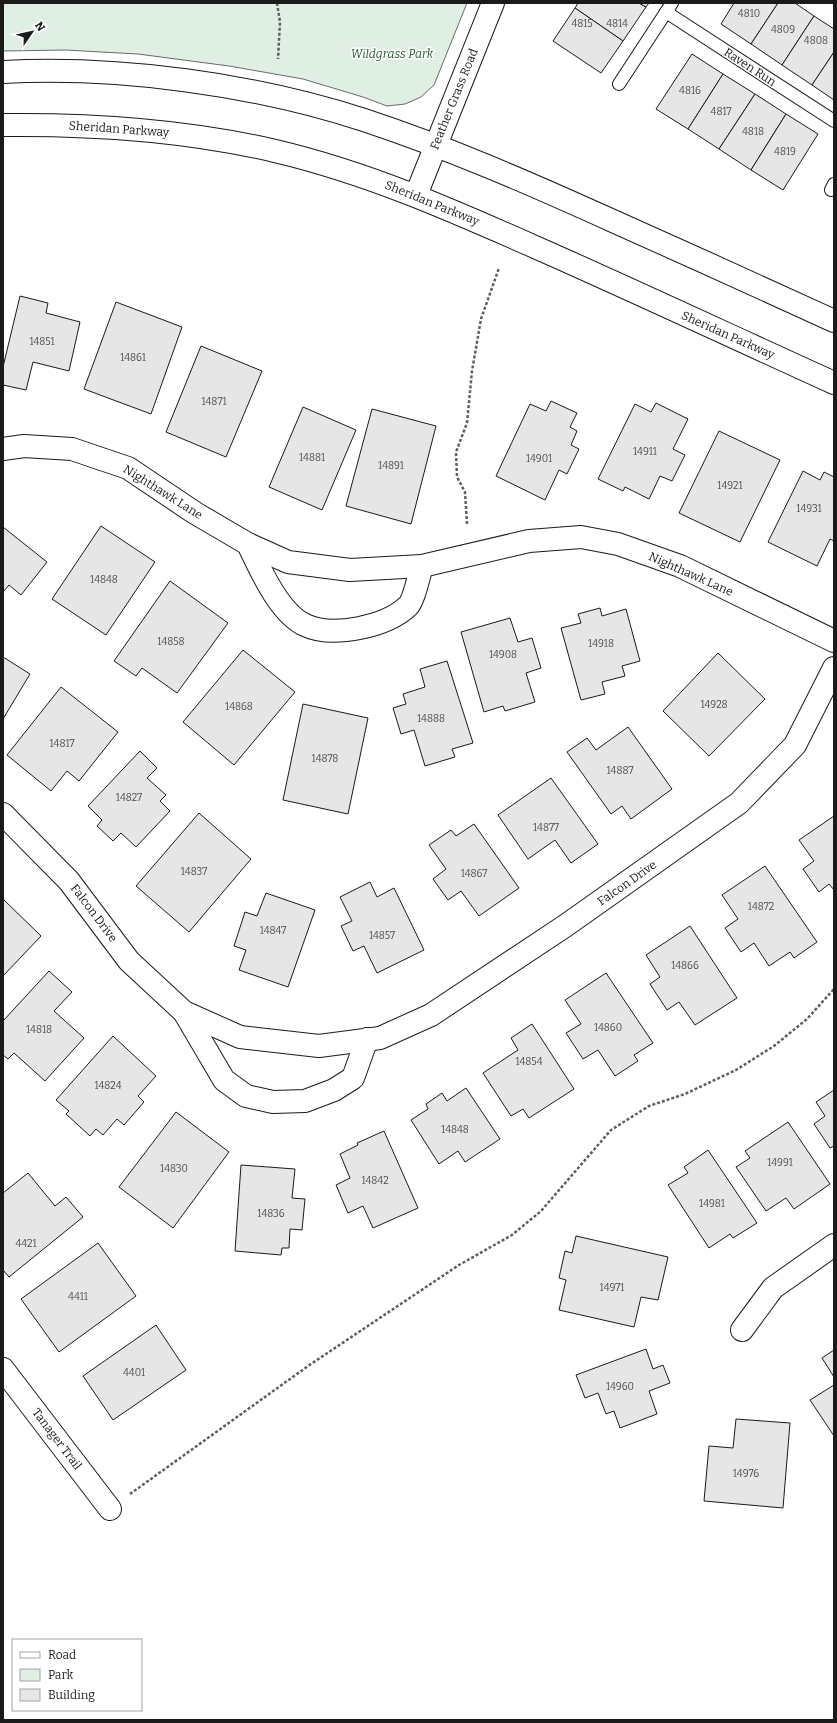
<svg xmlns="http://www.w3.org/2000/svg" width="837" height="1723" font-family="Bitter,serif">
  <style>
    .green { fill: #e0efe3; stroke: #6a6a6a }
    .building { fill: #e6e6e6; stroke: #1a1a1a }
    .lines { fill: none; stroke-linecap: round; stroke-linejoin: round }
    .service-casing { stroke: #1a1a1a; stroke-width: 14 }
    .minor-casing { stroke: #1a1a1a; stroke-width: 24 }
    .secondary-casing { stroke: #1a1a1a; stroke-width: 24 }
    .path { stroke: #5f5f5f; stroke-width: 2.5; stroke-dasharray: 3 2; stroke-linecap: butt }
    .service { stroke: #fff; stroke-width: 12 }
    .minor { stroke: #fff; stroke-width: 22 }
    .secondary { stroke: #fff; stroke-width: 22 }
    .labels { text-anchor: middle; dominant-baseline: central; stroke-width: 3; stroke-linejoin: round; paint-order: stroke }
    .number-label { font-size: 10px; fill: #4d4d4d }
    .park-label { font-size: 12px; font-style: italic; fill: #2b5a34; stroke: #fff }
    .street-label { font-size: 12px; fill: #1a1a1a; stroke: #fff }
  </style>
  <rect width="100%" height="100%" fill="#fff"/>
  <!-- green -->
  <path class="green" d="M3 3H467L434 85 421 97 405 104 387 106 363 97 303 79 229 66 138 54 65 50 3 51Z"/>
  <!-- building -->
  <g class="building">
    <path d="M578 3H639L646 7 623 41 575 8Z"/>
    <path d="M639 3H649L646 7Z"/>
    <path d="M734 3H778L751 44 721 24Z"/>
    <path d="M778 3H795L814 16 782 65 751 44Z"/>
    <path d="M575 8 623 41 601 73 553 41Z"/>
    <path d="M814 16 834 29V52L812 85 782 65Z"/>
    <path d="M834 52V100L812 85Z"/>
    <path d="M692 54 723 74 688 129 656 109Z"/>
    <path d="M723 74 755 94 719 149 688 129Z"/>
    <path d="M755 94 786 114 751 170 719 149Z"/>
    <path d="M786 114 818 134 783 190 751 170Z"/>
    <path d="M20 296 48 303 46 313 80 322 69 371 33 362 26 390 3 385V367Z"/>
    <path d="M116 302 182 327 151 414 84 389Z"/>
    <path d="M201 346 262 371 226 457 166 432Z"/>
    <path d="M551 401 577 413 570 427 577 431 571 445 579 449 567 474 559 470 545 500 496 476 530 404 546 411Z"/>
    <path d="M656 403 688 419 673 449 685 455 672 481 660 476 649 499 625 487 623 491 598 479 635 404 651 412Z"/>
    <path d="M303 407 356 430 322 510 269 487Z"/>
    <path d="M372 409 436 426 411 524 346 506Z"/>
    <path d="M719 431 780 460 740 542 679 513Z"/>
    <path d="M803 471 820 480 824 472 834 477V541L830 539 817 566 768 542Z"/>
    <path d="M101 526 155 562 106 635 52 599Z"/>
    <path d="M3 527 47 562 21 595 9 585 3 592Z"/>
    <path d="M170 581 228 623 177 693 142 668 136 676 114 661Z"/>
    <path d="M600 608 602 616 626 609 640 661 622 666 625 676 602 682 605 694 581 700 561 628 581 623 578 614Z"/>
    <path d="M510 618 518 642 532 638 541 668 526 673 535 702 505 711 503 706 484 712 461 632Z"/>
    <path d="M243 650 295 692 234 765 183 722Z"/>
    <path d="M718 653 765 699 709 756 663 711Z"/>
    <path d="M3 657 30 674 3 719Z"/>
    <path d="M447 661 473 743 452 749 455 757 425 766 414 730 401 734 393 708 406 704 403 694 425 687 420 669Z"/>
    <path d="M61 687 118 732 79 781 67 771 51 791 7 755Z"/>
    <path d="M303 704 368 718 348 814 283 800Z"/>
    <path d="M628 727 672 789 631 819 622 806 611 814 567 752 587 738 596 750Z"/>
    <path d="M140 751 157 768 147 778 166 795 160 801 170 811 136 847 121 833 113 841 97 826 102 820 88 806Z"/>
    <path d="M551 778 598 844 571 863 555 840 528 859 498 815Z"/>
    <path d="M199 813 251 859 189 932 136 886Z"/>
    <path d="M834 816V890L829 884 819 892 803 869 814 861 799 840Z"/>
    <path d="M474 824 519 888 479 916 461 891 448 900 433 879 446 869 429 845 451 830 456 836Z"/>
    <path d="M765 866 817 942 794 958 790 952 769 966 754 943 741 952 725 928 738 919 722 895Z"/>
    <path d="M370 882 377 897 394 888 424 950 377 973 364 946 353 951 341 926 352 921 340 897Z"/>
    <path d="M266 893 315 910 288 987 239 970 246 950 234 946 245 912 257 916Z"/>
    <path d="M3 899 41 936 3 976Z"/>
    <path d="M690 926 737 998 695 1025 679 1002 667 1010 650 984 660 977 646 955Z"/>
    <path d="M49 971 72 992 54 1011 84 1038 45 1081 14 1053 8 1059 3 1055V1021Z"/>
    <path d="M606 973 653 1043 634 1055 638 1061 615 1076 598 1050 583 1059 566 1033 581 1024 565 1000Z"/>
    <path d="M532 1024 574 1089 529 1118 523 1109 511 1116 483 1073 518 1050 511 1038Z"/>
    <path d="M113 1036 156 1076 138 1096 144 1102 124 1125 117 1119 103 1135 96 1129 90 1136 66 1114 69 1111 56 1100Z"/>
    <path d="M466 1088 500 1139 465 1162 458 1151 439 1164 411 1120 428 1109 426 1104 442 1093 447 1101Z"/>
    <path d="M834 1090V1146L830 1148 814 1124 825 1116 816 1102Z"/>
    <path d="M176 1112 229 1152 173 1228 119 1187Z"/>
    <path d="M788 1122 830 1184 794 1209 786 1198 766 1211 736 1167 750 1158 745 1151Z"/>
    <path d="M384 1131 418 1208 373 1228 363 1206 348 1213 336 1185 350 1178 340 1154 358 1145 357 1143Z"/>
    <path d="M708 1150 757 1223 733 1238 730 1234 709 1248 668 1185 688 1173 684 1167Z"/>
    <path d="M241 1165 295 1169 292 1198 305 1199 302 1230 290 1229 289 1248H282L281 1255 235 1251Z"/>
    <path d="M28 1173 55 1206 66 1197 83 1217 9 1277 3 1270V1193Z"/>
    <path d="M576 1236 668 1257 658 1300 641 1297 634 1327 559 1310 566 1280 559 1278 565 1251 572 1253Z"/>
    <path d="M98 1243 136 1296 59 1352 21 1299Z"/>
    <path d="M156 1325 186 1370 113 1420 83 1376Z"/>
    <path d="M646 1349 653 1369 663 1365 670 1383 649 1391 657 1414 620 1428 614 1411 606 1414 598 1393 585 1398 576 1375Z"/>
    <path d="M834 1350V1377L822 1358Z"/>
    <path d="M834 1385V1436L810 1400Z"/>
    <path d="M736 1419 790 1423 783 1508 704 1501 709 1446 733 1448Z"/>
  </g>
  <g class="lines">
    <!-- service casing -->
    <g class="service-casing">
      <g id="service">
        <path d="M666 12 834 121"/>
        <path d="M619 84 672 3"/>
        <path d="M831 190 834 184"/>
      </g>
    </g>
    <!-- minor casing -->
    <g class="minor-casing">
      <g id="minor">
        <path d="M416 195 493 3"/>
        <path d="M3 449 24 446 72 449 128 468 195 513 248 544 288 562 350 570 422 566 529 541 581 537 618 544 680 566 834 641"/>
        <path d="M248 544C260 569 279 613 305 625 332 638 386 627 408 606 414 600 419 575 422 566"/>
        <path d="M3 814 69 881 129 961 184 1012 240 1037 319 1046 380 1038 431 1015 565 926 739 803 795 745 834 668"/>
        <path d="M184 1012 224 1080 246 1096 273 1102 305 1101 334 1090 353 1078 367 1039"/>
        <path d="M742 1330 773 1288 834 1245"/>
        <path d="M3 1369 110 1509"/>
      </g>
    </g>
    <!-- secondary casing -->
    <g class="secondary-casing">
      <g id="secondary">
        <path d="M3 72C119 66 253 84 364 120 449 148 531 184 613 221 687 254 760 287 834 321"/>
        <path d="M3 125C95 124 186 130 275 151 369 173 456 212 544 251 641 294 737 339 834 383"/>
      </g>
    </g>
    <!-- path -->
    <g class="path">
      <path d="M277 3 280 22 278 59"/>
      <path d="M467 524 465 492 457 477 456 452 467 423 472 371 481 319 499 268"/>
      <path d="M130 1494 308 1366 459 1265 512 1235 541 1211 611 1130 649 1106 685 1094 736 1070 774 1046 807 1019 834 989"/>
    </g>
    <!-- service -->
    <use href="#service" class="service"/>
    <!-- minor -->
    <use href="#minor" class="minor"/>
    <!-- secondary -->
    <use href="#secondary" class="secondary"/>
  </g>
  <g class="labels">
    <!-- number labels -->
    <g class="number-label">
      <text x="749" y="14">4810</text>
      <text x="582" y="24">4815</text>
      <text x="617" y="24">4814</text>
      <text x="783" y="30">4809</text>
      <text x="816" y="41">4808</text>
      <text x="690" y="91">4816</text>
      <text x="721" y="112">4817</text>
      <text x="753" y="132">4818</text>
      <text x="785" y="152">4819</text>
      <text x="42" y="342">14851</text>
      <text x="133" y="358">14861</text>
      <text x="214" y="402">14871</text>
      <text x="645" y="452">14911</text>
      <text x="312" y="458">14881</text>
      <text x="539" y="459">14901</text>
      <text x="391" y="466">14891</text>
      <text x="730" y="486">14921</text>
      <text x="809" y="509">14931</text>
      <text x="104" y="580">14848</text>
      <text x="171" y="642">14858</text>
      <text x="601" y="644">14918</text>
      <text x="503" y="655">14908</text>
      <text x="714" y="705">14928</text>
      <text x="239" y="707">14868</text>
      <text x="431" y="719">14888</text>
      <text x="62" y="744">14817</text>
      <text x="325" y="759">14878</text>
      <text x="620" y="771">14887</text>
      <text x="129" y="798">14827</text>
      <text x="546" y="828">14877</text>
      <text x="194" y="872">14837</text>
      <text x="474" y="874">14867</text>
      <text x="761" y="907">14872</text>
      <text x="273" y="931">14847</text>
      <text x="382" y="936">14857</text>
      <text x="685" y="966">14866</text>
      <text x="608" y="1028">14860</text>
      <text x="39" y="1030">14818</text>
      <text x="529" y="1062">14854</text>
      <text x="108" y="1086">14824</text>
      <text x="455" y="1130">14848</text>
      <text x="780" y="1163">14991</text>
      <text x="174" y="1169">14830</text>
      <text x="375" y="1181">14842</text>
      <text x="712" y="1204">14981</text>
      <text x="271" y="1214">14836</text>
      <text x="26" y="1244">4421</text>
      <text x="612" y="1288">14971</text>
      <text x="78" y="1297">4411</text>
      <text x="134" y="1373">4401</text>
      <text x="620" y="1387">14960</text>
      <text x="746" y="1474">14976</text>
    </g>
    <!-- park labels -->
    <g class="park-label">
      <text x="392" y="54">Wildgrass Park</text>
    </g>
    <!-- street labels -->
    <g class="street-label">
      <text transform="translate(750 67) rotate(33)">Raven Run</text>
      <text transform="translate(454 99) rotate(-68)">Feather Grass Road</text>
      <text transform="translate(119 129) rotate(4)">Sheridan Parkway</text>
      <text transform="translate(432 203) rotate(22)">Sheridan Parkway</text>
      <text transform="translate(728 335) rotate(24)">Sheridan Parkway</text>
      <text transform="translate(163 492) rotate(32)">Nighthawk Lane</text>
      <text transform="translate(691 574) rotate(24)">Nighthawk Lane</text>
      <text transform="translate(627 883) rotate(-35)">Falcon Drive</text>
      <text transform="translate(94 913) rotate(53)">Falcon Drive</text>
      <text transform="translate(57 1439) rotate(53)">Tanager Trail</text>
    </g>
  </g>
  <!-- border -->
  <rect width="837" height="1723" fill="none" stroke="#1a1a1a" stroke-width="8"/>
  <!-- legend -->
  <rect x="12" y="1639" width="130" height="72" fill="#ffffff" stroke="#a3a3a3"/>
  <rect x="20" y="1652" width="20" height="6" fill="#ffffff" stroke="#a3a3a3"/>
  <text x="48" y="1659" font-size="12" fill="#1a1a1a">Road</text>
  <rect x="20" y="1669" width="20" height="12" fill="#e0efe3" stroke="#a3a3a3"/>
  <text x="48" y="1679" font-size="12" fill="#1a1a1a">Park</text>
  <rect x="20" y="1689" width="20" height="12" fill="#e6e6e6" stroke="#a3a3a3"/>
  <text x="48" y="1699" font-size="12" fill="#1a1a1a">Building</text>
  <!-- north arrow -->
  <g transform="translate(32 32) rotate(56)" stroke="#ffffff" stroke-width="3" paint-order="stroke">
  <path d="M0-3L7 15L0 10L-7 15Z" fill="#1a1a1a"/>
  <text y="-6" font-size="11" font-weight="bold" text-anchor="middle" fill="#1a1a1a">N</text>
  </g>
</svg>
